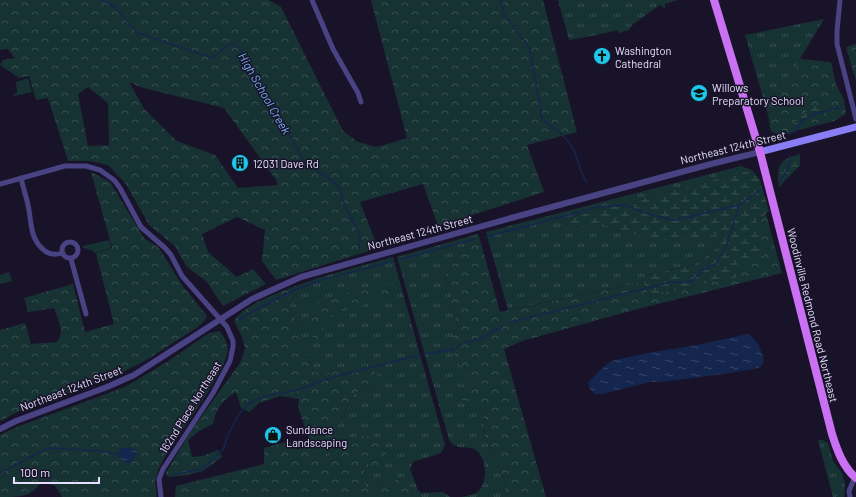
<svg xmlns="http://www.w3.org/2000/svg" width="856" height="497" font-family="Barlow,sans-serif">
  <style>
    .grass { fill: url(#grass-tufts) }
    .forest { fill: url(#forest-crowns); fill-rule: evenodd }
    .wetland { fill: url(#wetland-marsh) }
    .park { fill: #173233 }
    .water { fill: url(#water-ripples) }
    .lines { fill: none; stroke-linecap: round; stroke-linejoin: round }
    .stream { stroke: #14264d; stroke-width: 1.5 }
    .minor { stroke: #494384; stroke-width: 5 }
    .tertiary { stroke: #494384; stroke-width: 6 }
    .secondary { stroke: #897ef4; stroke-width: 7 }
    .primary { stroke: #ca70f2; stroke-width: 8 }
    .labels { text-anchor: middle; dominant-baseline: central; stroke-width: 3; stroke-linejoin: round; paint-order: stroke }
    .poi-label { font-size: 11px; fill: #e4dffc; stroke: #19132a; text-anchor: start }
    .street-label { font-size: 11px; fill: #e4dffc; stroke: #19132a }
    .water-label { font-size: 12px; font-style: italic; fill: #76b1f3; stroke: #19132a }
  </style>
  <defs>
    <pattern id="grass-tufts" width="24" height="20" patternUnits="userSpaceOnUse"><rect width="24" height="20" fill="#173233"/><path d="M3 7l-1-3M5 7V3M7 7l1-3M15 17l-1-3M17 17v-4M19 17l1-3" fill="none" stroke="#394f51"/></pattern>
    <pattern id="forest-crowns" width="20" height="18" patternUnits="userSpaceOnUse"><rect width="20" height="18" fill="#173233"/><path d="M2 6a3 3 0 1 1 6 0M12 15a3 3 0 1 1 6 0" fill="none" stroke="#394f51"/></pattern>
    <pattern id="wetland-marsh" width="20" height="14" patternUnits="userSpaceOnUse"><rect width="20" height="14" fill="#173233"/><path d="M1 5h8M5 5V1M11 12h8M15 12V8" fill="none" stroke="#394f51"/></pattern>
    <pattern id="water-ripples" width="26" height="14" patternUnits="userSpaceOnUse"><rect width="26" height="14" fill="#14264d"/><path d="M2 4q2-2 4 0t4 0M15 11q2-2 4 0t4 0" fill="none" stroke="#364568"/></pattern>
  </defs>
  <rect width="100%" height="100%" fill="#19132a"/>
  <!-- grass -->
  <g class="grass">
    <path d="M558 0H678L665 4V9L660 5 632 25 629 30 619 33 617 30 597 35 569 40Z"/>
    <path d="M824 19 800 59 790 82H781L778 103 768 115 745 35Z"/>
    <path d="M741 166 752 170 565 219 567 229 599 223 642 237 725 230 716 249 694 265 648 275 644 282 508 310 486 232Z"/>
    <path d="M478 234 481 243 463 247 445 278 452 293 450 308 457 321 451 344 455 362 469 370 472 382 460 391 479 403 483 415 485 437 501 469 507 497H462C466 496 471 495 475 494 488 486 488 460 477 451 467 443 459 453 449 440L397 257Z"/>
    <path d="M393 257 445 445 441 453 413 462 410 469 418 490 421 493 443 492 450 497H414L411 487 401 478 380 487 370 489 360 481 367 464 334 450 322 461 306 460 319 444 324 430 339 424 354 394 364 388 377 384 348 365 325 376 313 371 308 356 299 344V330L289 302 297 294 293 287 318 278Z"/>
    <path d="M818 440H823L828 443 833 461 842 473 845 484 844 497H833Z"/>
  </g>
  <!-- forest -->
  <g class="forest">
    <path d="M0 0H268L281 7 343 131 358 142 377 147 407 138 371 0H543L577 132 527 145 544 192 438 226 423 184 360 202 378 248 276 280 262 261 265 230 237 217 202 234 208 252 237 277 253 269 266 284 223 306 207 282 186 266 175 246 149 225 126 184 108 165 90 161H68L48 98 36 100 29 76 19 78 0 65 3 60 15 58 8 49 0 50ZM129 82 140 87 224 108 276 180 278 185 238 188 215 155 177 141 145 110ZM88 87 108 103 109 145 88 146 78 94Z"/>
    <path d="M856 44V81L846 47Z"/>
    <path d="M800 59 831 62 836 84 844 100 846 114 834 121 780 135 771 132 768 115 778 103 781 81 790 82Z"/>
    <path d="M91 172 110 182 144 238 159 248 182 285 207 316 205 320 198 327 145 361 104 381 25 408 0 421V330L25 323 31 344 57 342C65 331 58 320 54 308L28 312 24 298 73 284 85 332 114 324 96 253 112 248Z"/>
    <path d="M766 214 782 273 634 310 522 341 504 349 546 497H507L501 469 485 437 483 415 479 403 462 400 460 391 472 382 469 370 455 362 451 343 457 321 450 308 452 293 445 278 463 247 481 243 500 312 644 282 648 295 738 277 737 262 756 222Z"/>
    <path d="M387 284H395L398 289 396 296H380L360 307 341 311 322 320 323 335 321 342 314 343 309 316 311 304 341 294Z"/>
    <path d="M293 287 298 294 289 302 299 330V344L308 356 313 371 325 376 348 365H364L379 375 377 384 364 388 354 394 339 424 324 430 319 444 307 460 322 461 334 450 360 436 373 437 390 459 381 469 367 464 361 481 370 489 380 487 401 478 411 487 414 497H175L176 486 264 464V448L289 441 298 450 309 439 298 407 299 399 280 396 259 403 249 412 241 408 236 392C221 402 217 407 213 424L199 431 188 440 192 457 202 456 218 450 222 457 203 471 188 475 169 477 165 474 193 428 240 363 245 349 242 337 234 321C243 305 276 294 293 287Z"/>
    <path d="M220 331 226 341 228 351 223 366 208 392 166 455 158 470 155 481 157 495 156 497H62L55 486 42 481C32 497 21 497 0 497V435L14 428 125 387 167 362 209 333Z"/>
  </g>
  <!-- wetland -->
  <g class="wetland">
    <path d="M835 105 833 114 819 117 806 124H794L801 115 815 106Z"/>
    <path d="M800 154V165L779 187C777 165 777 161 800 154Z"/>
    <path d="M752 170 760 180 769 211 756 222 765 257 737 262 739 277 648 295 644 282 648 275 694 265 716 249 725 230 714 235 678 242 642 237 599 223 567 229 565 219Z"/>
  </g>
  <!-- park -->
  <g class="park">
    <path d="M28 78 32 92 14 96V94L17 93 16 82Z"/>
    <path d="M109 240 111 248 94 253 92 250 83 248V246Z"/>
    <path d="M9 272 12 281 0 284V275Z"/>
  </g>
  <!-- water -->
  <g class="water">
    <path d="M748 334C756 337 765 355 763 363 762 367 758 368 755 369L709 376 659 382H650L602 394H595L590 389 588 383 600 370 611 361 647 353 697 345Z"/>
    <path d="M128 447 135 449 137 455 131 463H125L117 454 121 448Z"/>
  </g>
  <g class="lines">
    <!-- stream -->
    <g class="stream">
      <path d="M103 0 114 7 138 33 212 58 231 43 241 50 279 114 304 162 334 182 341 191 342 199 358 231 360 239 359 249"/>
      <path d="M501 0 504 14 530 49 542 119C552 127 566 136 572 147 579 159 579 172 587 182"/>
      <path d="M788 134 796 131 802 121 814 114 842 107"/>
      <path d="M780 182C785 170 791 170 790 155"/>
      <path d="M486 237 598 207 625 205 651 215 674 220 739 205 760 190"/>
      <path d="M402 259 475 239"/>
      <path d="M239 320C263 305 291 290 319 281 343 274 368 268 393 261"/>
      <path d="M511 322 667 283 692 281 703 270 717 263 726 247 739 205"/>
      <path d="M424 354 455 349C460 342 468 342 476 340 486 337 493 330 502 327"/>
      <path d="M0 473 48 448 101 451 117 454"/>
      <path d="M176 474 202 469 223 450 227 437 237 417 247 405 255 400 268 395 298 390 330 378 419 355"/>
    </g>
    <!-- minor -->
    <g class="minor">
      <path d="M312 0 333 49 358 93 361 102"/>
      <path d="M840 0 837 31V44L856 119"/>
      <path d="M21 178C23 187 26 196 28 205 32 222 29 239 45 251 50 255 56 255 62 253"/>
      <path d="M0 184 65 166H86L100 170 114 180 120 188 141 227 165 248 171 255 182 276 227 327 233 341V347L230 361 213 393 163 469 159 479 161 497"/>
      <circle cx="70" cy="250" r="8"/>
      <path d="M71 259 86 314"/>
      <path d="M850 497 849 491 855 477"/>
    </g>
    <!-- tertiary -->
    <path class="tertiary" d="M0 429 16 421 107 387 134 375 252 299 301 277 511 218 711 164 760 152"/>
    <!-- secondary -->
    <path class="secondary" d="M760 152 856 127"/>
    <!-- primary -->
    <path class="primary" d="M714 0 760 152 832 434C837 450 843 467 856 478"/>
  </g>
  <!-- icons -->
  <defs>
    <g id="church-disc" transform="scale(0.9)"><circle r="9.5" fill="#1cc9eb" stroke="#19132a"/><path d="M-1.2-6h2.4v3.5h3.3v2.4h-3.3V6h-2.4V-.1h-3.3v-2.4h3.3Z" fill="#111"/></g>
    <g id="school-disc" transform="scale(0.9)"><circle r="9.5" fill="#1cc9eb" stroke="#19132a"/><path d="M0-5L7-2L0 1L-7-2ZM-4 1L0 2.5L4 1V4Q0 6-4 4Z" fill="#111"/></g>
    <g id="building-disc" transform="scale(0.9)"><circle r="9.5" fill="#1cc9eb" stroke="#19132a"/><path d="M-4-6H4V6H1V3H-1V6H-4ZM-2.5-4.3h1.7v1.8h-1.7ZM.8-4.3h1.7v1.8H.8ZM-2.5-1h1.7V.8h-1.7ZM.8-1h1.7V.8H.8Z" fill="#111"/></g>
    <g id="shop-disc" transform="scale(0.9)"><circle r="9.5" fill="#1cc9eb" stroke="#19132a"/><path d="M-5-2.5h2.3a2.7 3.5 0 0 1 5.4 0H5L5.5 6h-11ZM-1.5-2.5h3a1.5 2.3 0 0 0-3 0Z" fill="#111"/></g>
  </defs>
  <g fill-rule="evenodd">
    <use href="#church-disc" x="602" y="56"/>
    <use href="#school-disc" x="699" y="93"/>
    <use href="#building-disc" x="240" y="163"/>
    <use href="#shop-disc" x="273" y="435"/>
  </g>
  <g class="labels">
    <!-- poi labels -->
    <g class="poi-label">
      <text x="615" y="50">Washington<tspan x="615" dy="13">Cathedral</tspan></text>
      <text x="712" y="87">Willows<tspan x="712" dy="13">Preparatory School</tspan></text>
      <text x="253" y="163">12031 Dave Rd</text>
      <text x="286" y="429">Sundance<tspan x="286" dy="13">Landscaping</tspan></text>
    </g>
    <!-- street labels -->
    <g class="street-label">
      <text transform="translate(733 147) rotate(-14)">Northeast 124th Street</text>
      <text transform="translate(420 232) rotate(-15)">Northeast 124th Street</text>
      <text transform="translate(813 315) rotate(76)">Woodinville Redmond Road Northeast</text>
      <text transform="translate(71 388) rotate(-21)">Northeast 124th Street</text>
      <text transform="translate(190 407) rotate(-58)">162nd Place Northeast</text>
    </g>
    <!-- water labels -->
    <g class="water-label">
      <text transform="translate(265 93) rotate(60)">High School Creek</text>
    </g>
  </g>
  <!-- scale -->
  <path d="M14 477v6h85v-6" fill="none" stroke="#e4dffc" stroke-width="2"/>
  <text x="20" y="477" font-size="12" fill="#e4dffc" stroke="#19132a" stroke-width="3" paint-order="stroke">100 m</text>
</svg>
